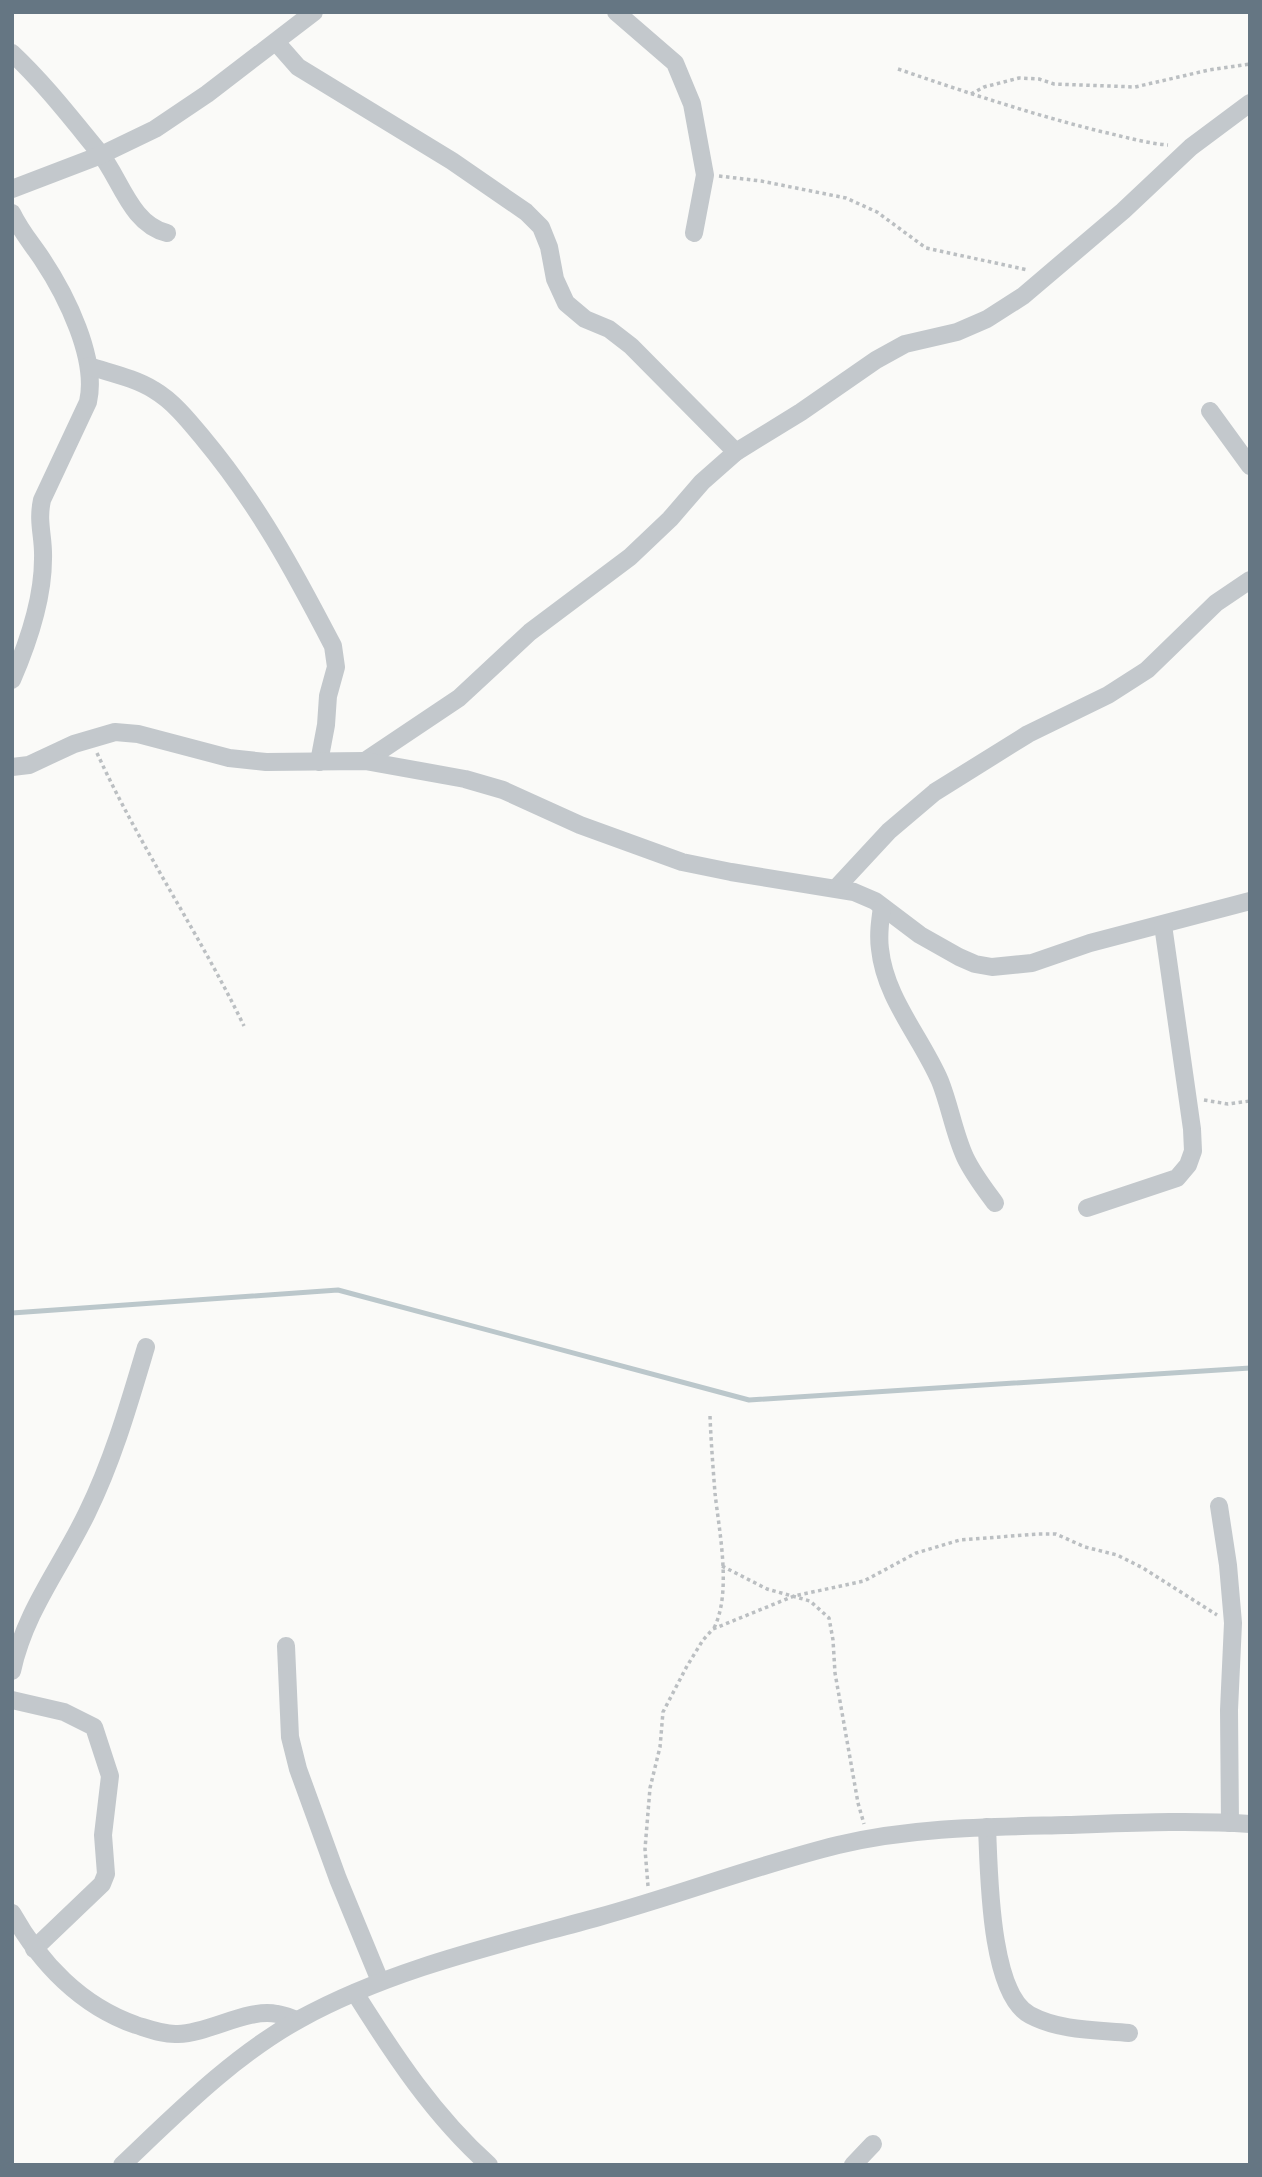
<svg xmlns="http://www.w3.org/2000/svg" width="1262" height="2177" font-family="Figtree,sans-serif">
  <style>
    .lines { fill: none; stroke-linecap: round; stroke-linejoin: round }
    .stream { stroke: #bbc7cb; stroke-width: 5 }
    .path { stroke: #bbbfc2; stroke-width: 3.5; stroke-dasharray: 3.5 3.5; stroke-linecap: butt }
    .minor { stroke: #c3c8cc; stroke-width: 18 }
  </style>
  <rect width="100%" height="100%" fill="#fafaf8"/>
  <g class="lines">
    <!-- stream -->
    <path class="stream" d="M12 1313 338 1290 749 1400 1250 1368"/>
    <!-- path -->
    <g class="path">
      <path d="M898 69C965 92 1031 114 1099 131 1122 136 1144 143 1168 145"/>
      <path d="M971 94 984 87 1019 78 1039 79 1054 84 1135 87 1209 70 1250 64"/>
      <path d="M719 176 761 181 846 198 877 212 926 248 1028 270"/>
      <path d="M97 753C140 847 199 933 244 1026"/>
      <path d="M1204 1100 1228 1104 1250 1101"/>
      <path d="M710 1416C711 1442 713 1467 715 1493 719 1531 732 1592 714 1628"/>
      <path d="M722 1566 767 1589 810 1601 829 1618 833 1640 835 1673 858 1803 864 1824"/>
      <path d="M648 1886 645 1849 650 1788 660 1747 663 1712 687 1666 703 1640 713 1629 794 1596 864 1581 916 1553 960 1540 1038 1534H1056L1085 1547 1117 1555 1143 1568 1217 1615"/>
    </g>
    <!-- minor -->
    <g class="minor">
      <path d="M616 12 675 63 692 104 705 175 694 233"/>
      <path d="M276 42 298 67 452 161 526 212 541 227 549 247 555 279 566 303 585 319 609 329 631 346 736 452"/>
      <path d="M12 53C44 83 71 118 99 152 120 177 130 224 167 233"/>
      <path d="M12 189 101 155 155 129 207 94 314 12"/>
      <path d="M12 213C20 230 32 244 42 259 66 295 98 359 88 402L42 500C37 523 44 537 43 559 43 599 28 643 12 680"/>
      <path d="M89 366C110 373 135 378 154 390 173 401 189 421 203 438 258 504 294 571 333 646L336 667 328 696 326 725 319 762"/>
      <path d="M1210 411 1250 466"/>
      <path d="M365 761 459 698 530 632 630 557 670 519 702 482 736 452 801 412 876 360 905 344 957 332 987 319 1023 296 1123 211 1191 147 1250 103"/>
      <path d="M12 767 29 765 74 744 115 732 138 734 229 758 266 762 365 761 465 779 503 790 580 825 682 862 731 872 854 892 875 901 920 935 959 957 975 964 992 967 1032 963 1090 943 1250 901"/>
      <path d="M837 887 889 831 935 792 1028 734 1108 695 1147 670 1216 603 1250 580"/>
      <path d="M882 907C880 921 878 935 880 949 885 998 921 1037 940 1081 950 1106 954 1133 965 1157 973 1174 984 1188 995 1203"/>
      <path d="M1087 1208 1177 1178 1188 1165 1193 1151 1192 1129 1163 925"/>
      <path d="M1219 1506 1228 1565 1233 1623 1229 1710 1230 1823"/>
      <path d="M286 1646 290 1737 298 1769 338 1879 380 1981"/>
      <path d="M12 1671C25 1611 61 1567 87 1513 113 1460 129 1404 146 1347"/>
      <path d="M12 1700 64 1712 94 1727 110 1776 103 1835 106 1874 102 1884 34 1949"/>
      <path d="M987 1827C989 1868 989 1994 1030 2015 1060 2031 1096 2030 1129 2033"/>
      <path d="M12 1913C40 1963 81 2006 136 2025 149 2029 164 2035 178 2034 210 2033 247 2008 277 2014 284 2015 291 2018 297 2020"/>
      <path d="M355 1993C394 2055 434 2116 489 2165"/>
      <path d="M122 2165C178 2112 233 2056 300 2019 393 1968 498 1945 599 1917 679 1895 757 1865 838 1845 914 1827 990 1827 1067 1825 1128 1823 1189 1820 1250 1824"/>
      <path d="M853 2165 873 2144"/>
    </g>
  </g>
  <!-- border -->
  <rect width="1262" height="2177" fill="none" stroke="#657683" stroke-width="28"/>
</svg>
